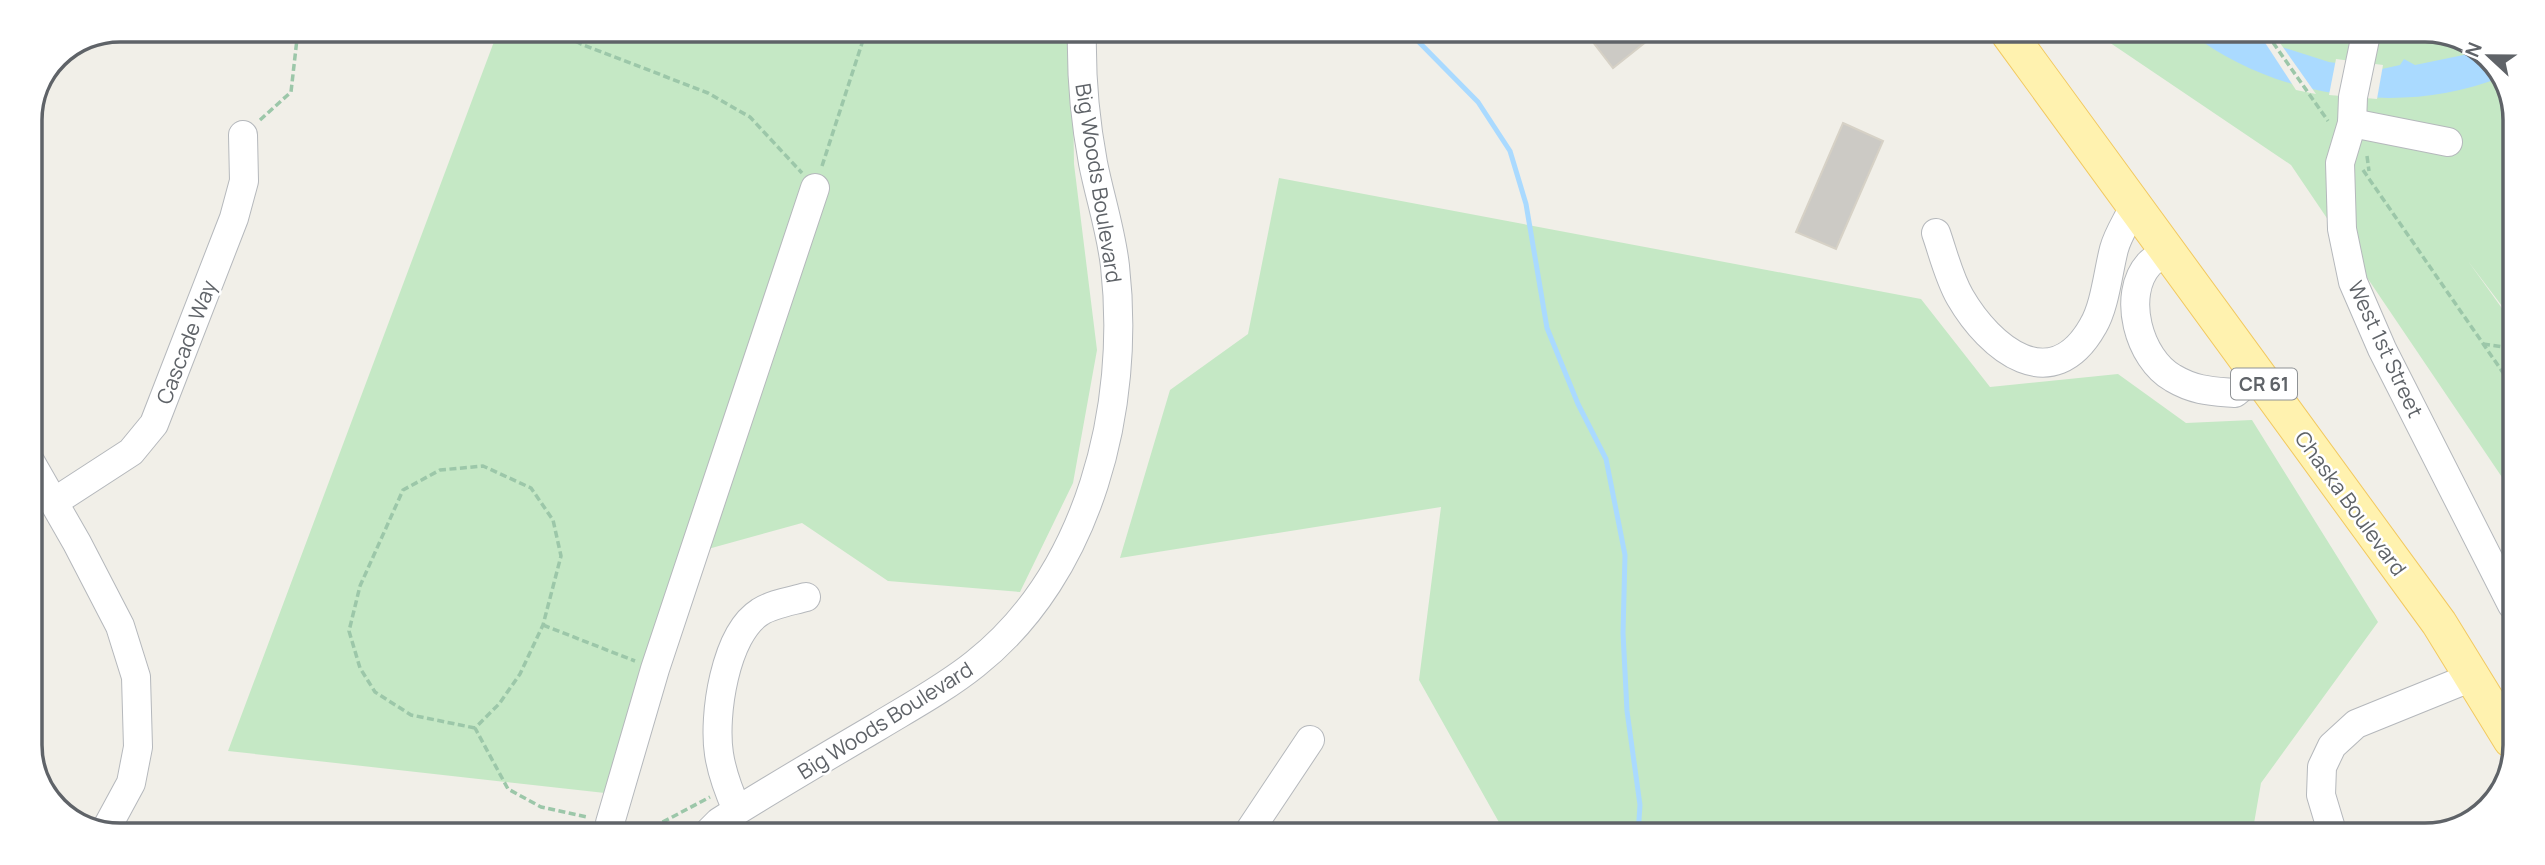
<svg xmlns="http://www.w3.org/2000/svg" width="2545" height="865" font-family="Manrope,sans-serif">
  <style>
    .green { fill: #c5e8c5 }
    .water { fill: #aadaff }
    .pier { fill: #f1efe8 }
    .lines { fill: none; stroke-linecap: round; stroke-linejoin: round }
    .stream { stroke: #aadaff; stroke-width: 5 }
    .building { fill: #cccac5; stroke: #d6d1c6; stroke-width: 2 }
    .minor-casing { stroke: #b5b8bc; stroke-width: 30 }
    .major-casing { stroke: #f2c960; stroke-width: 37 }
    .path { stroke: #9cc7a9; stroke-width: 3.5; stroke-dasharray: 7 3.5; stroke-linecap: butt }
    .minor { stroke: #fff; stroke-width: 28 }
    .major { stroke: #fff2af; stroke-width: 35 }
    .labels { text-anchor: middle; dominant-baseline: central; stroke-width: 5; stroke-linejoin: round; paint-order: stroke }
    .shield { fill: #fff; stroke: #8f9295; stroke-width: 2 }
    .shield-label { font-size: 19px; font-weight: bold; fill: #5f6368 }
    .street-label { font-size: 21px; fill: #5f6368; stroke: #fff }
    .rim { fill: none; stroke: #5f6368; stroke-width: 3.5 }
  </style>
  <rect width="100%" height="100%" fill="#f1efe8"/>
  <!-- green -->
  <g class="green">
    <path d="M498 31 1072 32 1074 164 1097 350 1073 483 1020 592 888 581 802 523 679 557 614 794 228 751Z"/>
    <path d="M2097 34H2454L2496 65 2515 114 2514 322 2468 261 2514 325 2512 492 2291 165Z"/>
    <path d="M1279 178 1921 299 1990 387 2118 374 2186 423 2252 420 2378 622 2261 783 2252 835 1505 833 1419 680 1441 507 1120 558 1170 390 1248 334Z"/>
  </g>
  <!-- water -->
  <path class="water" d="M2192 34H2241L2329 62 2382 69 2400 65 2404 59 2415 65 2478 52 2496 65 2501 77C2403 117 2275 98 2192 34Z"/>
  <!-- pier -->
  <g class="pier">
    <path d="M2262 38 2280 43 2316 94 2296 90Z"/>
    <path d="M2336 59 2383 65 2377 99 2329 95Z"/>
  </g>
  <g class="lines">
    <!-- stream -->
    <path class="stream" d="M1409 32 1478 102 1510 151 1526 204 1547 328 1578 404 1606 459 1625 555 1623 633 1627 711 1640 805 1638 834"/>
  </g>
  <!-- building -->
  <g class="building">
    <path d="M1586 33H1657L1613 68Z"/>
    <path d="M1843 123 1883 141 1836 249 1796 232Z"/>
  </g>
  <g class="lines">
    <!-- minor casing -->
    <g class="minor-casing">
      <g id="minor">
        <path d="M2366 34 2353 97 2352 123 2340 163 2342 229 2353 282 2382 349 2512 605"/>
        <path d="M2352 123 2448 142"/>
        <path d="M1936 233C1943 253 1949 278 1960 297 1990 349 2052 399 2093 326 2105 306 2108 272 2114 249 2118 234 2128 220 2134 206"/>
        <path d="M2167 251C2161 255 2154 259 2149 264 2121 295 2139 359 2173 378 2195 391 2211 391 2235 393L2257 375"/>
        <path d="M30 461 77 543 120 626 136 677 138 747 131 783 105 831"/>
        <path d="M54 502 131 452 154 424 234 218 244 181 243 135"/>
        <path d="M737 810C729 792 722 774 719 754 713 716 725 634 760 612 772 604 792 601 806 597"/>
        <path d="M610 832V823L655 669 815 188"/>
        <path d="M709 832 719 822C771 789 824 758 877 727 910 707 945 688 975 664 1090 573 1131 407 1115 266 1111 231 1100 198 1093 163 1085 120 1081 76 1082 32"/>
        <path d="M1248 833 1310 740"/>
        <path d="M2333 835 2321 795 2322 767 2332 746 2356 724 2472 677"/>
      </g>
    </g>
    <!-- major casing -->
    <g class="major-casing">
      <path id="major" d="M2009 34 2439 623 2511 740"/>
    </g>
    <!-- path -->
    <g class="path">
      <path d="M557 31 581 44 708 93 750 117 802 173"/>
      <path d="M2267 34 2328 121"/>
      <path d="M260 120 291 92 298 30"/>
      <path d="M2367 156 2369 171"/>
      <path d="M822 166 866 31"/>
      <path d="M2363 170 2513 387"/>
      <path d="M2483 344 2504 347 2513 345"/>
      <path d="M543 625 635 661"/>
      <path d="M475 728 411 715 375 692 360 668 349 631 360 586 403 490 440 470 483 466 531 488 553 520 561 556 543 625 520 674 499 704 475 728 508 789 541 807 587 817"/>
      <path d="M644 832 710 797"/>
    </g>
    <!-- minor -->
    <use href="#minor" class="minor"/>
    <!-- major -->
    <use href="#major" class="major"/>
  </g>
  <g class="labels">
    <!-- shield labels -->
    <rect class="shield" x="2231" y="368.5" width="66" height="31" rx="5"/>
    <g class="shield-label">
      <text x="2264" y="384">CR 61</text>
    </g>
    <!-- street labels -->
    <g class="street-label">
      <text transform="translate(1099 183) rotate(81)">Big Woods Boulevard</text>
      <text transform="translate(186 342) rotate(-69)">Cascade Way</text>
      <text transform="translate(2386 349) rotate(65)">West 1st Street</text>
      <text transform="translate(2351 503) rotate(54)">Chaska Boulevard</text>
      <text transform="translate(885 720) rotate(-32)">Big Woods Boulevard</text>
    </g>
  </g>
  <!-- crop -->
  <path d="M0 0H2545V865H0ZM120 42H2425A78 78 0 0 1 2503 120V745A78 78 0 0 1 2425 823H120A78 78 0 0 1 42 745V120A78 78 0 0 1 120 42Z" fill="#fff" fill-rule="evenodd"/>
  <path class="rim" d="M120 42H2425A78 78 0 0 1 2503 120V745A78 78 0 0 1 2425 823H120A78 78 0 0 1 42 745V120A78 78 0 0 1 120 42Z"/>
  <!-- north arrow -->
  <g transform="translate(2489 56) rotate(292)" stroke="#ffffff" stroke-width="5" paint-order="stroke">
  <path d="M0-5L12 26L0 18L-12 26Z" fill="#5f6368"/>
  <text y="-10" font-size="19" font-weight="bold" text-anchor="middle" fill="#5f6368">N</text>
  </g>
</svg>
